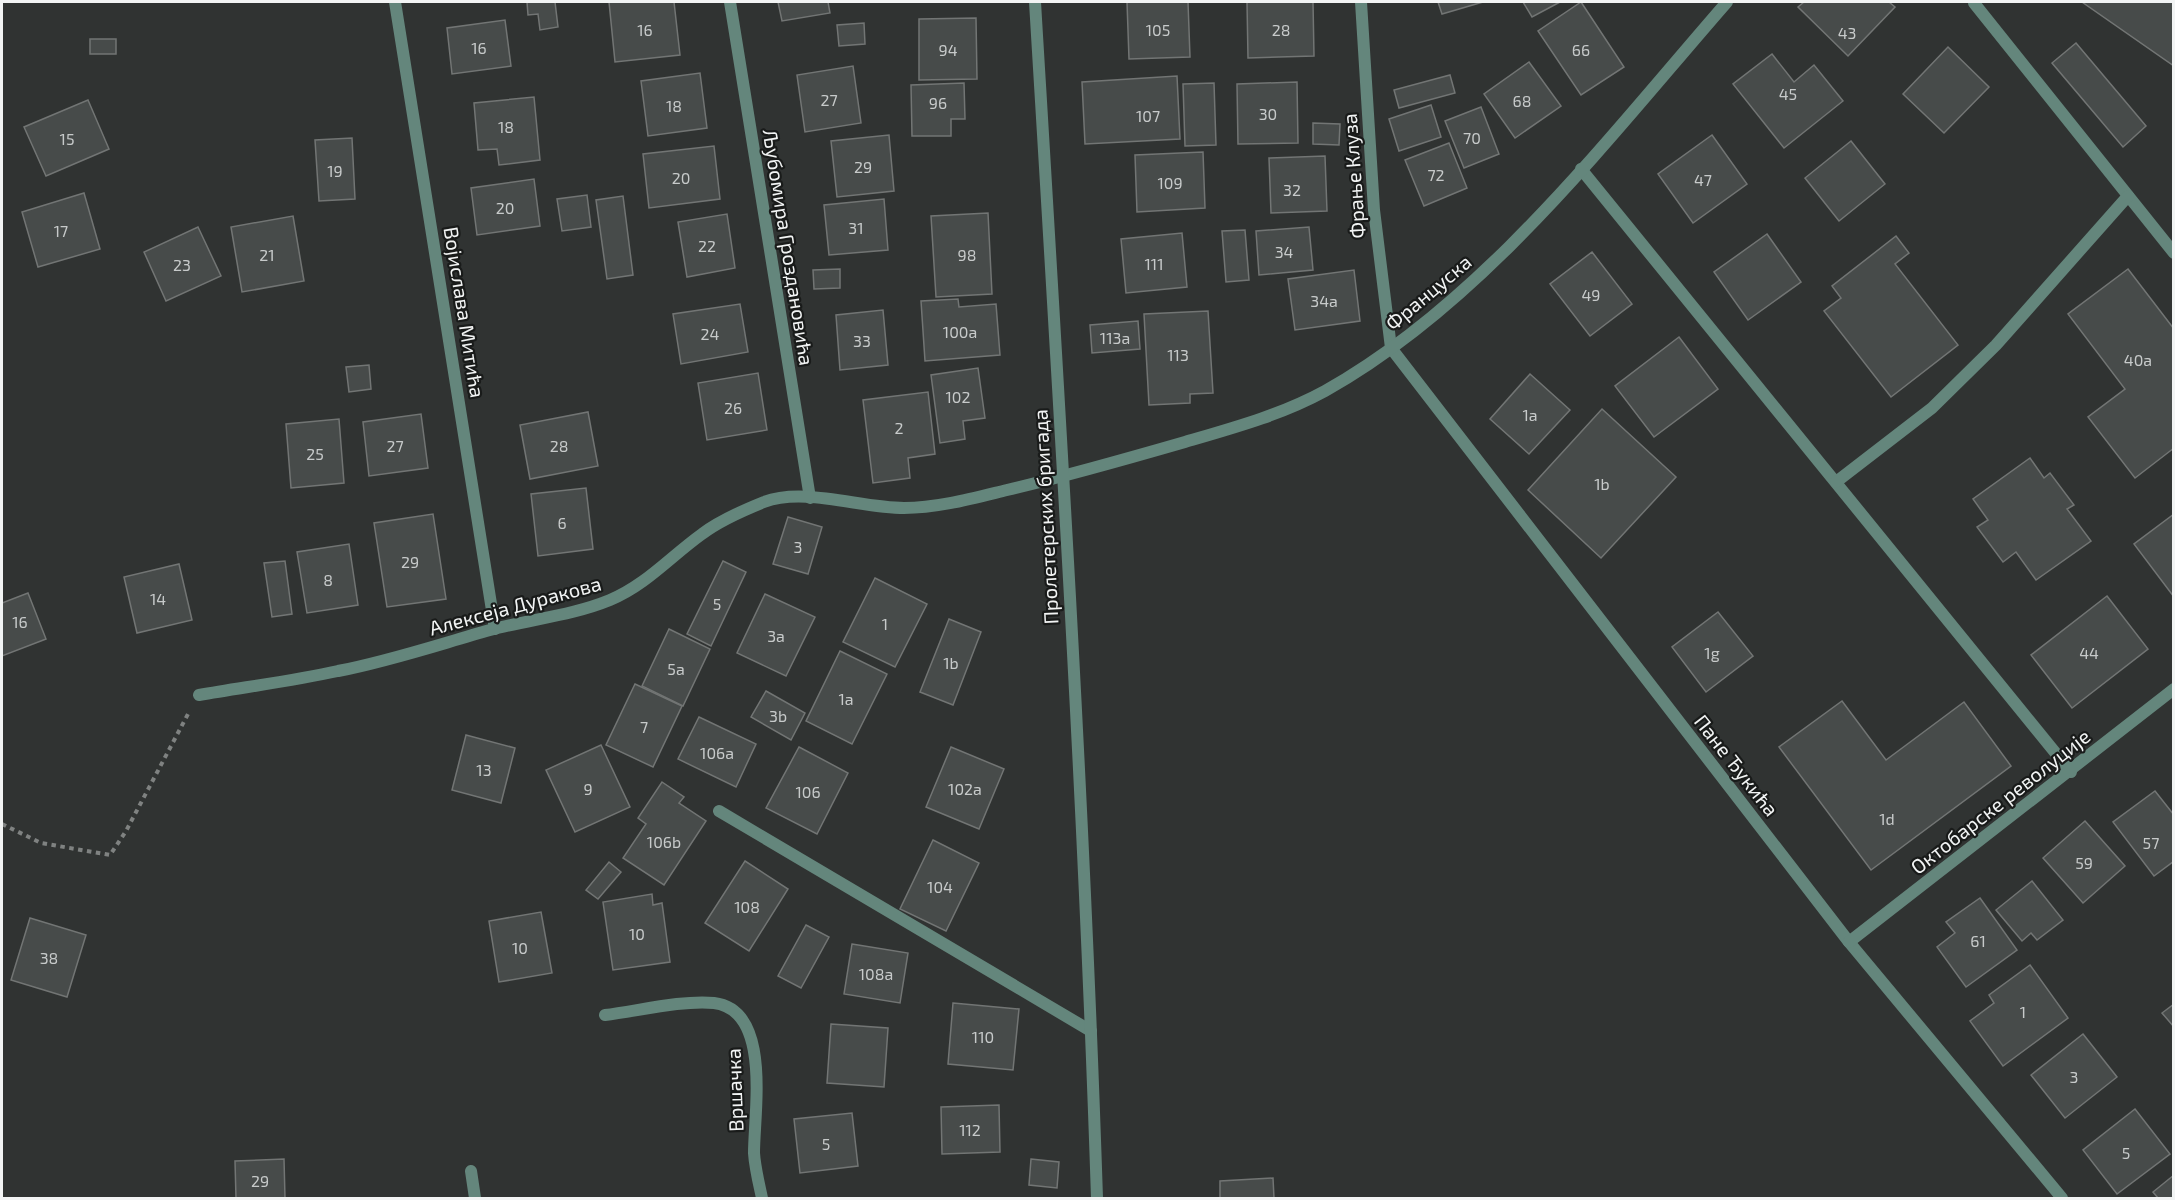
<svg xmlns="http://www.w3.org/2000/svg" width="2175" height="1200" font-family="'Exo 2',sans-serif">
  <style>
    .building { fill: #474b4a; stroke: #727574; stroke-width: 1.5 }
    .lines { fill: none; stroke-linecap: round; stroke-linejoin: round }
    .path { stroke: #7f8281; stroke-width: 4; stroke-dasharray: 4.5 4.5; stroke-linecap: butt }
    .service { stroke: #64867c; stroke-width: 12 }
    .minor { stroke: #64867c; stroke-width: 12 }
    .tertiary { stroke: #64867c; stroke-width: 12 }
    .labels { text-anchor: middle; dominant-baseline: central; stroke-width: 4.5; stroke-linejoin: round; paint-order: stroke }
    .number-label { font-size: 16px; fill: #c7caca }
    .street-label { font-size: 20px; fill: #f2f4f4; stroke: #191b1a }
  </style>
  <rect width="100%" height="100%" fill="#303332"/>
  <!-- building -->
  <g class="building">
    <path d="M527 2H555L558 27 540 30 538 14 528 15Z"/>
    <path d="M609 2H674L680 55 615 62Z"/>
    <path d="M778 2H828L830 13 782 21Z"/>
    <path d="M1127 2H1188L1190 57 1129 59Z"/>
    <path d="M1247 2H1313L1314 56 1248 58Z"/>
    <path d="M1438 2H1483L1442 14Z"/>
    <path d="M1523 2H1560L1532 17Z"/>
    <path d="M1581 2 1624 67 1581 95 1538 31Z"/>
    <path d="M1804 2H1889L1895 7 1848 56 1798 7Z"/>
    <path d="M2082 2H2174V66Z"/>
    <path d="M976 18 977 79 919 80V19Z"/>
    <path d="M505 20 511 66 452 74 447 28Z"/>
    <path d="M864 23 865 44 839 46 837 25Z"/>
    <rect x="90" y="39" width="26" height="15"/>
    <path d="M2076 43 2146 126 2123 147 2052 63Z"/>
    <path d="M1948 47 1989 87 1944 133 1903 94Z"/>
    <path d="M1772 54 1794 82 1814 65 1843 101 1784 148 1733 84Z"/>
    <path d="M1529 62 1561 106 1515 138 1484 94Z"/>
    <path d="M853 66 861 123 805 132 797 75Z"/>
    <path d="M700 73 707 128 648 136 641 81Z"/>
    <path d="M1450 75 1455 93 1399 108 1394 90Z"/>
    <path d="M1177 76 1180 139 1085 144 1082 82Z"/>
    <path d="M1297 82 1298 143 1238 144 1237 84Z"/>
    <path d="M964 83 965 119H951V136H912L911 85Z"/>
    <path d="M1214 83 1216 145 1185 146 1183 84Z"/>
    <path d="M534 97 540 160 499 165 497 149 478 150 474 103Z"/>
    <path d="M88 100 109 149 46 176 24 127Z"/>
    <path d="M1431 105 1441 137 1399 151 1389 119Z"/>
    <path d="M1481 107 1499 154 1464 168 1445 121Z"/>
    <path d="M1313 123 1340 124 1339 145 1313 144Z"/>
    <path d="M889 135 894 191 837 197 831 141Z"/>
    <path d="M1712 135 1747 184 1693 223 1658 174Z"/>
    <path d="M352 138 355 199 319 201 315 140Z"/>
    <path d="M1851 141 1885 184 1839 221 1805 178Z"/>
    <path d="M1449 143 1467 188 1424 206 1405 160Z"/>
    <path d="M714 146 720 199 649 208 643 154Z"/>
    <path d="M1203 152 1205 208 1137 212 1135 155Z"/>
    <path d="M1325 156 1327 211 1271 213 1269 158Z"/>
    <path d="M534 179 540 226 477 235 471 188Z"/>
    <path d="M84 193 100 249 38 267 22 212Z"/>
    <path d="M587 195 591 227 562 231 557 199Z"/>
    <path d="M623 196 633 275 607 279 596 200Z"/>
    <path d="M884 199 888 250 829 255 824 205Z"/>
    <path d="M988 213 992 294 936 297 931 216Z"/>
    <path d="M727 214 735 268 687 277 678 222Z"/>
    <path d="M293 216 304 281 242 292 231 227Z"/>
    <path d="M198 227 221 276 166 301 144 252Z"/>
    <path d="M1309 227 1313 270 1259 275 1256 231Z"/>
    <path d="M1245 230 1249 280 1226 282 1222 231Z"/>
    <path d="M1182 233 1187 287 1126 293 1121 239Z"/>
    <path d="M1767 234 1801 282 1748 320 1714 272Z"/>
    <path d="M1896 236 1909 253 1895 264 1958 345 1891 397 1824 311 1841 298 1832 286Z"/>
    <path d="M1592 252 1632 304 1590 336 1550 284Z"/>
    <path d="M840 269V288L814 289 813 270Z"/>
    <path d="M2128 269 2174 329V448L2135 478 2088 417 2125 389 2068 314Z"/>
    <path d="M1354 270 1360 321 1295 330 1288 279Z"/>
    <path d="M958 299 959 307 996 304 1000 355 925 361 921 301Z"/>
    <path d="M740 304 748 352 681 364 673 314Z"/>
    <path d="M883 310 888 365 840 370 836 315Z"/>
    <path d="M1208 311 1213 393 1190 394V403L1149 405 1144 314Z"/>
    <path d="M1138 321 1140 349 1092 353 1090 325Z"/>
    <path d="M1679 337 1718 389 1654 437 1615 386Z"/>
    <path d="M369 365 371 389 349 392 346 367Z"/>
    <path d="M978 368 985 418 963 421 965 439 940 443 931 375Z"/>
    <path d="M758 373 767 430 707 440 698 383Z"/>
    <path d="M1530 374 1570 410 1529 454 1490 419Z"/>
    <path d="M928 392 935 454 908 458 910 478 873 483 863 400Z"/>
    <path d="M1602 409 1676 477 1601 558 1528 490Z"/>
    <path d="M588 412 598 466 530 479 520 425Z"/>
    <path d="M421 414 428 468 369 476 363 422Z"/>
    <path d="M339 419 344 483 291 488 286 424Z"/>
    <path d="M2030 458 2044 478 2050 473 2074 505 2067 509 2091 541 2036 580 2016 552 2003 562 1977 527 1988 520 1973 499Z"/>
    <path d="M586 488 593 549 538 556 531 494Z"/>
    <path d="M433 514 446 599 387 607 374 523Z"/>
    <path d="M2174 514V597L2134 544Z"/>
    <path d="M788 517 822 527 808 574 773 564Z"/>
    <path d="M349 544 358 605 307 613 297 552Z"/>
    <path d="M285 561 292 614 272 617 264 563Z"/>
    <path d="M723 561 746 572 711 646 687 634Z"/>
    <path d="M179 564 192 620 137 633 124 577Z"/>
    <path d="M875 578 927 604 895 667 843 642Z"/>
    <path d="M28 593 46 639 2 656V603Z"/>
    <path d="M765 594 815 617 786 676 737 653Z"/>
    <path d="M2107 596 2148 649 2072 708 2031 655Z"/>
    <path d="M1718 612 1753 656 1706 692 1672 647Z"/>
    <path d="M949 619 981 632 953 705 920 692Z"/>
    <path d="M669 629 710 649 683 706 642 686Z"/>
    <path d="M840 651 887 674 852 744 806 721Z"/>
    <path d="M635 684 682 706 653 767 606 745Z"/>
    <path d="M766 691 805 713 791 740 751 717Z"/>
    <path d="M1842 701 1886 760 1964 702 2011 766 1871 870 1779 747Z"/>
    <path d="M699 717 756 744 736 787 678 759Z"/>
    <path d="M466 735 515 748 501 803 452 790Z"/>
    <path d="M601 745 630 807 575 832 546 770Z"/>
    <path d="M799 747 848 773 817 834 766 808Z"/>
    <path d="M951 747 1004 769 979 829 926 807Z"/>
    <path d="M662 782 684 797 679 803 706 821 664 885 623 858 646 824 638 818Z"/>
    <path d="M2155 791 2174 815V861L2154 876 2113 822Z"/>
    <path d="M2085 821 2125 866 2083 903 2043 858Z"/>
    <path d="M933 840 979 863 946 931 900 909Z"/>
    <path d="M745 861 788 889 749 951 705 923Z"/>
    <path d="M609 862 621 872 598 899 586 890Z"/>
    <path d="M2032 881 2063 920 2037 940 2031 933 2022 941 1996 910Z"/>
    <path d="M652 894 653 905 662 903 670 962 613 970 603 902Z"/>
    <path d="M1980 898 2017 950 1966 987 1937 947 1955 933 1946 922Z"/>
    <path d="M541 912 552 973 499 982 489 921Z"/>
    <path d="M30 918 86 935 67 997 11 980Z"/>
    <path d="M806 925 829 937 801 988 778 976Z"/>
    <path d="M852 944 908 953 900 1003 844 994Z"/>
    <path d="M2030 965 2068 1018 2003 1066 1970 1021 1994 1003 1989 995Z"/>
    <path d="M953 1003 1019 1009 1013 1070 948 1064Z"/>
    <path d="M2174 1004V1027L2162 1013Z"/>
    <path d="M831 1024 888 1028 884 1087 827 1083Z"/>
    <path d="M2083 1034 2117 1077 2065 1118 2031 1075Z"/>
    <path d="M999 1105 1000 1152 942 1154 941 1107Z"/>
    <path d="M2135 1109 2170 1154 2117 1194 2083 1150Z"/>
    <path d="M852 1113 858 1166 800 1173 794 1119Z"/>
    <path d="M284 1159 285 1198H236L235 1161Z"/>
    <path d="M1031 1159 1059 1162 1057 1188 1029 1185Z"/>
    <path d="M2174 1175V1198H2158L2153 1192Z"/>
    <path d="M1273 1178 1274 1198H1220V1181Z"/>
  </g>
  <g class="lines">
    <!-- path -->
    <path class="path" d="M2 824 41 843 110 855 126 831 188 714"/>
    <!-- service -->
    <path class="service" d="M719 811 1091 1031"/>
    <!-- minor -->
    <g class="minor">
      <path d="M395 2 495 629"/>
      <path d="M730 2 810 498"/>
      <path d="M1361 2 1374 210 1391 348 1849 942 2062 1198"/>
      <path d="M1974 3 2174 253"/>
      <path d="M1581 169 2071 772"/>
      <path d="M1836 482 1932 408 1996 345 2128 196"/>
      <path d="M199 695C245 687 292 681 338 671 390 661 440 644 490 630 530 619 571 616 610 600 646 585 670 557 702 534 719 521 744 510 764 502 804 487 861 508 904 508 938 508 974 498 1007 490 1067 476 1126 459 1185 442 1233 428 1281 415 1325 391 1484 302 1609 137 1727 2"/>
      <path d="M1849 942 2174 689"/>
      <path d="M605 1015C638 1011 681 1000 714 1003 772 1010 754 1112 754 1153 755 1168 759 1184 762 1198"/>
      <path d="M471 1171 475 1198"/>
    </g>
    <!-- tertiary -->
    <path class="tertiary" d="M1035 2C1059 400 1084 799 1097 1198"/>
  </g>
  <g class="labels">
    <!-- number labels -->
    <g class="number-label">
      <text x="645" y="29">16</text>
      <text x="1158" y="29">105</text>
      <text x="1281" y="29">28</text>
      <text x="1847" y="32">43</text>
      <text x="479" y="47">16</text>
      <text x="948" y="49">94</text>
      <text x="1581" y="49">66</text>
      <text x="1788" y="93">45</text>
      <text x="829" y="99">27</text>
      <text x="1522" y="100">68</text>
      <text x="938" y="102">96</text>
      <text x="674" y="105">18</text>
      <text x="1268" y="113">30</text>
      <text x="1148" y="115">107</text>
      <text x="506" y="126">18</text>
      <text x="1472" y="137">70</text>
      <text x="67" y="138">15</text>
      <text x="863" y="166">29</text>
      <text x="335" y="170">19</text>
      <text x="1436" y="174">72</text>
      <text x="681" y="177">20</text>
      <text x="1703" y="179">47</text>
      <text x="1170" y="182">109</text>
      <text x="1292" y="189">32</text>
      <text x="505" y="207">20</text>
      <text x="856" y="227">31</text>
      <text x="61" y="230">17</text>
      <text x="707" y="245">22</text>
      <text x="1284" y="251">34</text>
      <text x="267" y="254">21</text>
      <text x="967" y="254">98</text>
      <text x="1154" y="263">111</text>
      <text x="182" y="264">23</text>
      <text x="1591" y="294">49</text>
      <text x="1324" y="300">34a</text>
      <text x="960" y="331">100a</text>
      <text x="710" y="333">24</text>
      <text x="1115" y="337">113a</text>
      <text x="862" y="340">33</text>
      <text x="1178" y="354">113</text>
      <text x="2138" y="359">40a</text>
      <text x="958" y="396">102</text>
      <text x="733" y="407">26</text>
      <text x="1530" y="414">1a</text>
      <text x="899" y="427">2</text>
      <text x="395" y="445">27</text>
      <text x="559" y="445">28</text>
      <text x="315" y="453">25</text>
      <text x="1602" y="483">1b</text>
      <text x="562" y="522">6</text>
      <text x="798" y="546">3</text>
      <text x="410" y="561">29</text>
      <text x="328" y="579">8</text>
      <text x="158" y="598">14</text>
      <text x="717" y="603">5</text>
      <text x="20" y="621">16</text>
      <text x="885" y="623">1</text>
      <text x="776" y="635">3a</text>
      <text x="1712" y="652">1g</text>
      <text x="2089" y="652">44</text>
      <text x="951" y="662">1b</text>
      <text x="676" y="668">5a</text>
      <text x="846" y="698">1a</text>
      <text x="778" y="715">3b</text>
      <text x="644" y="726">7</text>
      <text x="717" y="752">106a</text>
      <text x="484" y="769">13</text>
      <text x="588" y="788">9</text>
      <text x="965" y="788">102a</text>
      <text x="808" y="791">106</text>
      <text x="1887" y="818">1d</text>
      <text x="664" y="841">106b</text>
      <text x="2151" y="842">57</text>
      <text x="2084" y="862">59</text>
      <text x="940" y="886">104</text>
      <text x="747" y="906">108</text>
      <text x="637" y="933">10</text>
      <text x="1978" y="940">61</text>
      <text x="520" y="947">10</text>
      <text x="49" y="957">38</text>
      <text x="876" y="973">108a</text>
      <text x="2023" y="1011">1</text>
      <text x="983" y="1036">110</text>
      <text x="2074" y="1076">3</text>
      <text x="970" y="1129">112</text>
      <text x="826" y="1143">5</text>
      <text x="2126" y="1152">5</text>
      <text x="260" y="1180">29</text>
    </g>
    <!-- street labels -->
    <g class="street-label">
      <text transform="translate(1353 176) rotate(-94)">Фрање Клуза</text>
      <text transform="translate(789 247) rotate(81)">Љубомира Гроздановића</text>
      <text transform="translate(1428 292) rotate(-40)">Француска</text>
      <text transform="translate(465 312) rotate(81)">Војислава Митића</text>
      <text transform="translate(1045 517) rotate(-93)">Пролетерских бригада</text>
      <text transform="translate(515 605) rotate(-15)">Алексеја Дуракова</text>
      <text transform="translate(1737 765) rotate(52)">Пане Ђукића</text>
      <text transform="translate(2000 801) rotate(-38)">Октобарске револуције</text>
      <text transform="translate(734 1090) rotate(-92)">Вршачка</text>
    </g>
  </g>
  <!-- border -->
  <rect width="2175" height="1200" fill="none" stroke="#f2f4f4" stroke-width="6"/>
</svg>
